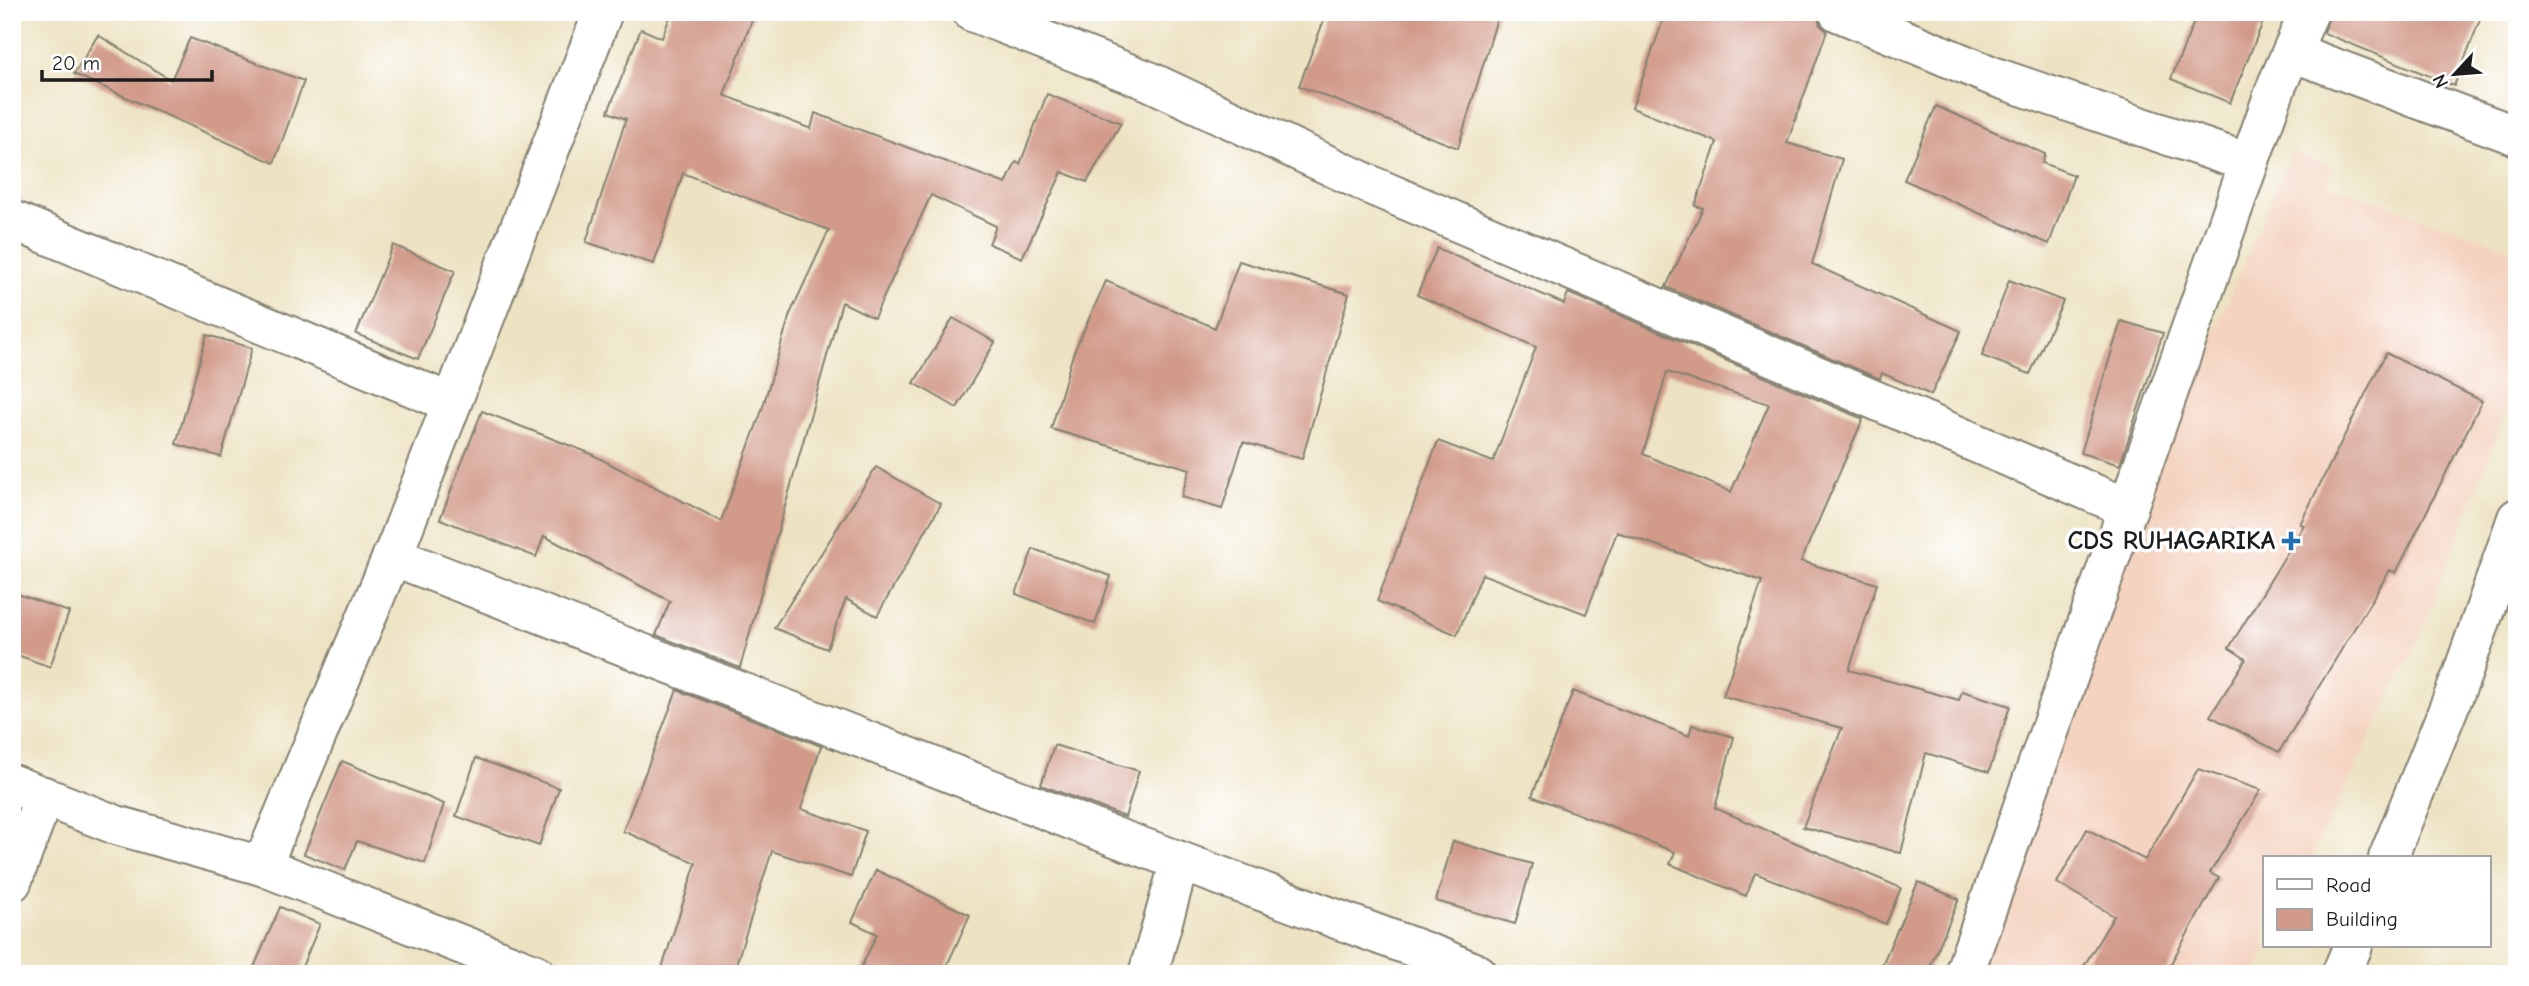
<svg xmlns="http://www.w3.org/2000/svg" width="2529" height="986" font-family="'Comic Neue',sans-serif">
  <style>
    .built { fill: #f4d3c0 }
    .building { fill: #d19a89; fill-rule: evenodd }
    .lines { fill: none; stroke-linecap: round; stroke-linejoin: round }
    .minor-casing { stroke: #848070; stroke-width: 42 }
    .minor { stroke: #fff; stroke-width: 38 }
    .poi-dot { fill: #1f6fb2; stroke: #fff; stroke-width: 2.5 }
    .labels { text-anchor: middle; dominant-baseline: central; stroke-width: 7; stroke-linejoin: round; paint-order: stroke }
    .poi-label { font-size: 26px; font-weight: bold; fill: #1c1c1c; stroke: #fff; text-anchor: end }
  </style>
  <rect width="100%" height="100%" fill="#fff"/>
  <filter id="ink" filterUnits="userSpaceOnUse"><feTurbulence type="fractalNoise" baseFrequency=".0143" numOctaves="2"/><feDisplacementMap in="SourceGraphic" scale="14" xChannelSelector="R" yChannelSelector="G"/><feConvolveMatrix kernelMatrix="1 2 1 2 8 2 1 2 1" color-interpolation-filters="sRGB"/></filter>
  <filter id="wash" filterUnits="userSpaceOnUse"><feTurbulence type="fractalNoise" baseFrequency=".00686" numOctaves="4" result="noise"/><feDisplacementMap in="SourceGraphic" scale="28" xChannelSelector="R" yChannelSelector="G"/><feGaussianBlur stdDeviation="1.57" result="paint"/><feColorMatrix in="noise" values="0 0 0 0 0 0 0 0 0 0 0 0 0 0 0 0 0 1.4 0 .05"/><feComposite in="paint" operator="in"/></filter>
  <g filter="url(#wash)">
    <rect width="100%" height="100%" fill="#ede3c3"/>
    <!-- built -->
    <path class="built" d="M2291 152 2330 164 2329 184 2517 251V382L2419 638 2311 858H2265V946H2269L2255 974H1964L2070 675Z"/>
    <g id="blocks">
      <!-- building -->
      <g class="building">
        <path d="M672 12H755L724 95 811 129 815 113 1006 184 1016 162 1020 164 1047 94 1121 123 1087 182 1062 172 1022 258 989 244 996 226 931 195 874 318 842 302 740 668 656 635 670 601 544 536 536 557 440 519 482 411 589 453 721 521 761 413 790 314 829 230 683 173 654 264 586 242 626 119 608 112 641 29 662 38Z"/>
        <path d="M1327 12H1499L1458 148 1299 86Z"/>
        <path d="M1666 12H1817L1820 25 1827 31 1787 143 1842 159 1812 264 1961 331 1931 395 1882 373 1880 379 1666 287 1703 208 1695 206 1717 142 1632 108Z"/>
        <path d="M2198 12H2267L2230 103 2171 79Z"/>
        <path d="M2330 12H2483L2454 86 2324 33Z"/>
        <path d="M98 35 171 80 190 38 304 81 274 163 74 74Z"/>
        <path d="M1936 106 2045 154 2042 163 2074 175 2049 244 1904 180Z"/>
        <path d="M393 245 455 271 418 359 356 334Z"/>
        <path d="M1437 248 1564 304 1568 293 1863 419 1801 561 1877 584 1849 670 1959 700 1962 691 2010 706 1989 772 1926 753 1901 853 1803 827 1842 728 1723 696 1762 581 1617 532 1586 614 1482 574 1457 635 1377 601 1438 441 1493 462 1536 347 1417 295ZM1667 372 1769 404 1731 492 1643 454Z"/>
        <path d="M1239 261 1349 294 1302 459 1243 442 1222 509 1181 497 1190 469 1051 429 1073 354 1106 281 1215 328Z"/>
        <path d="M2009 280 2063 301 2030 374 1982 356Z"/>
        <path d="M953 318 995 342 957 408 914 383Z"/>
        <path d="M2121 321 2163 333 2120 465 2081 453Z"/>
        <path d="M207 335 252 348 221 457 176 444Z"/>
        <path d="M2386 353 2482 401 2396 573 2390 570 2279 752 2210 716 2246 659 2229 648 2304 525 2300 524Z"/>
        <path d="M876 467 941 504 877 616 846 599 827 649 774 628Z"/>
        <path d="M1033 549 1111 576 1095 624 1016 594Z"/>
        <path d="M12 592 69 612 50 667 12 653Z"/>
        <path d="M677 690 821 746 801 809 866 831 851 877 772 851 733 974H660L696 863 623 831Z"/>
        <path d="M1573 691 1689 736 1692 725 1734 737 1715 808 1901 888 1886 924 1755 873 1746 896 1670 864 1675 852 1532 796Z"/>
        <path d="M1054 745 1139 771 1125 817 1041 785Z"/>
        <path d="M476 758 559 788 539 846 456 816Z"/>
        <path d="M342 761 444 804 425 863 357 841 345 870 304 854Z"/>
        <path d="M2198 769 2261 790 2210 873 2219 878 2165 974H2079L2114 916 2057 883 2087 829 2145 860Z"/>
        <path d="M1453 841 1532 864 1515 924 1436 901Z"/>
        <path d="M876 870 970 915 943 974H858L877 934 852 922Z"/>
        <path d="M1918 882 1959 899 1927 974H1878Z"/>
        <path d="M280 907 320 924 299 974H251Z"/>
      </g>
    </g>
  </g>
  <g filter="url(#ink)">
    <use href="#blocks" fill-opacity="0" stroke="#848070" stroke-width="2"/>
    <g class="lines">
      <!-- minor casing -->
      <g class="minor-casing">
        <g id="minor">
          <path d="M972 12 1149 81 1375 187 2128 508"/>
          <path d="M1838 12 1995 77 2249 163"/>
          <path d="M2292 52 2517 136"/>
          <path d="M12 220 451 403"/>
          <path d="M392 556 1115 837 1442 958 1478 974"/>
          <path d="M12 784 116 825 262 866 536 974"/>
          <path d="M2388 858 2462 675 2517 518"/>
          <path d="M262 866 399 540 603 12"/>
          <path d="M12 882 44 796"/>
          <path d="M1148 974 1180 861"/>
          <path d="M1964 974 2249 163 2277 85 2309 12"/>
          <path d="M2341 974 2353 946"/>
        </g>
      </g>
      <!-- minor -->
      <use href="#minor" class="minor"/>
    </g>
  </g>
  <!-- markers -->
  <path class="poi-dot" d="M2287.5 530.5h7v7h7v7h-7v7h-7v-7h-7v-7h7z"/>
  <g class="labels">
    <!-- poi labels -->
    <g class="poi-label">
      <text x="2275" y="541">CDS RUHAGARIKA</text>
    </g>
  </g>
  <!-- margin -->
  <rect width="2529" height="986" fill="none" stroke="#fff" stroke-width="42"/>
  <!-- legend -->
  <rect x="2263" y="856" width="228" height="91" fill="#ffffff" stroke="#a4a4a4" stroke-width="2"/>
  <rect x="2277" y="879" width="35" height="10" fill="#ffffff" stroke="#a4a4a4" stroke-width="2"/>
  <text x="2326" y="892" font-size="21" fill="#1c1c1c">Road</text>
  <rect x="2277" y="909" width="35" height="21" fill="#d19a89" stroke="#a4a4a4" stroke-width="2"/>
  <text x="2326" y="926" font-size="21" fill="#1c1c1c">Building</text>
  <!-- north arrow -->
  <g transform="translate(2455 74) rotate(244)" stroke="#ffffff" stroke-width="5" paint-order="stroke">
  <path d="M0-5L12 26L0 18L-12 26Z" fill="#1c1c1c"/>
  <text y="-10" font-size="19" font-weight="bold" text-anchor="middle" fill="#1c1c1c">N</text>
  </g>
  <!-- scale -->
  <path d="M42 70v10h170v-10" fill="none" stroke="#1c1c1c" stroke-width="3.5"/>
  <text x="52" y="70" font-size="21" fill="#1c1c1c" stroke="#ffffff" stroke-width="5" paint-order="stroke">20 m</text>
</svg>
